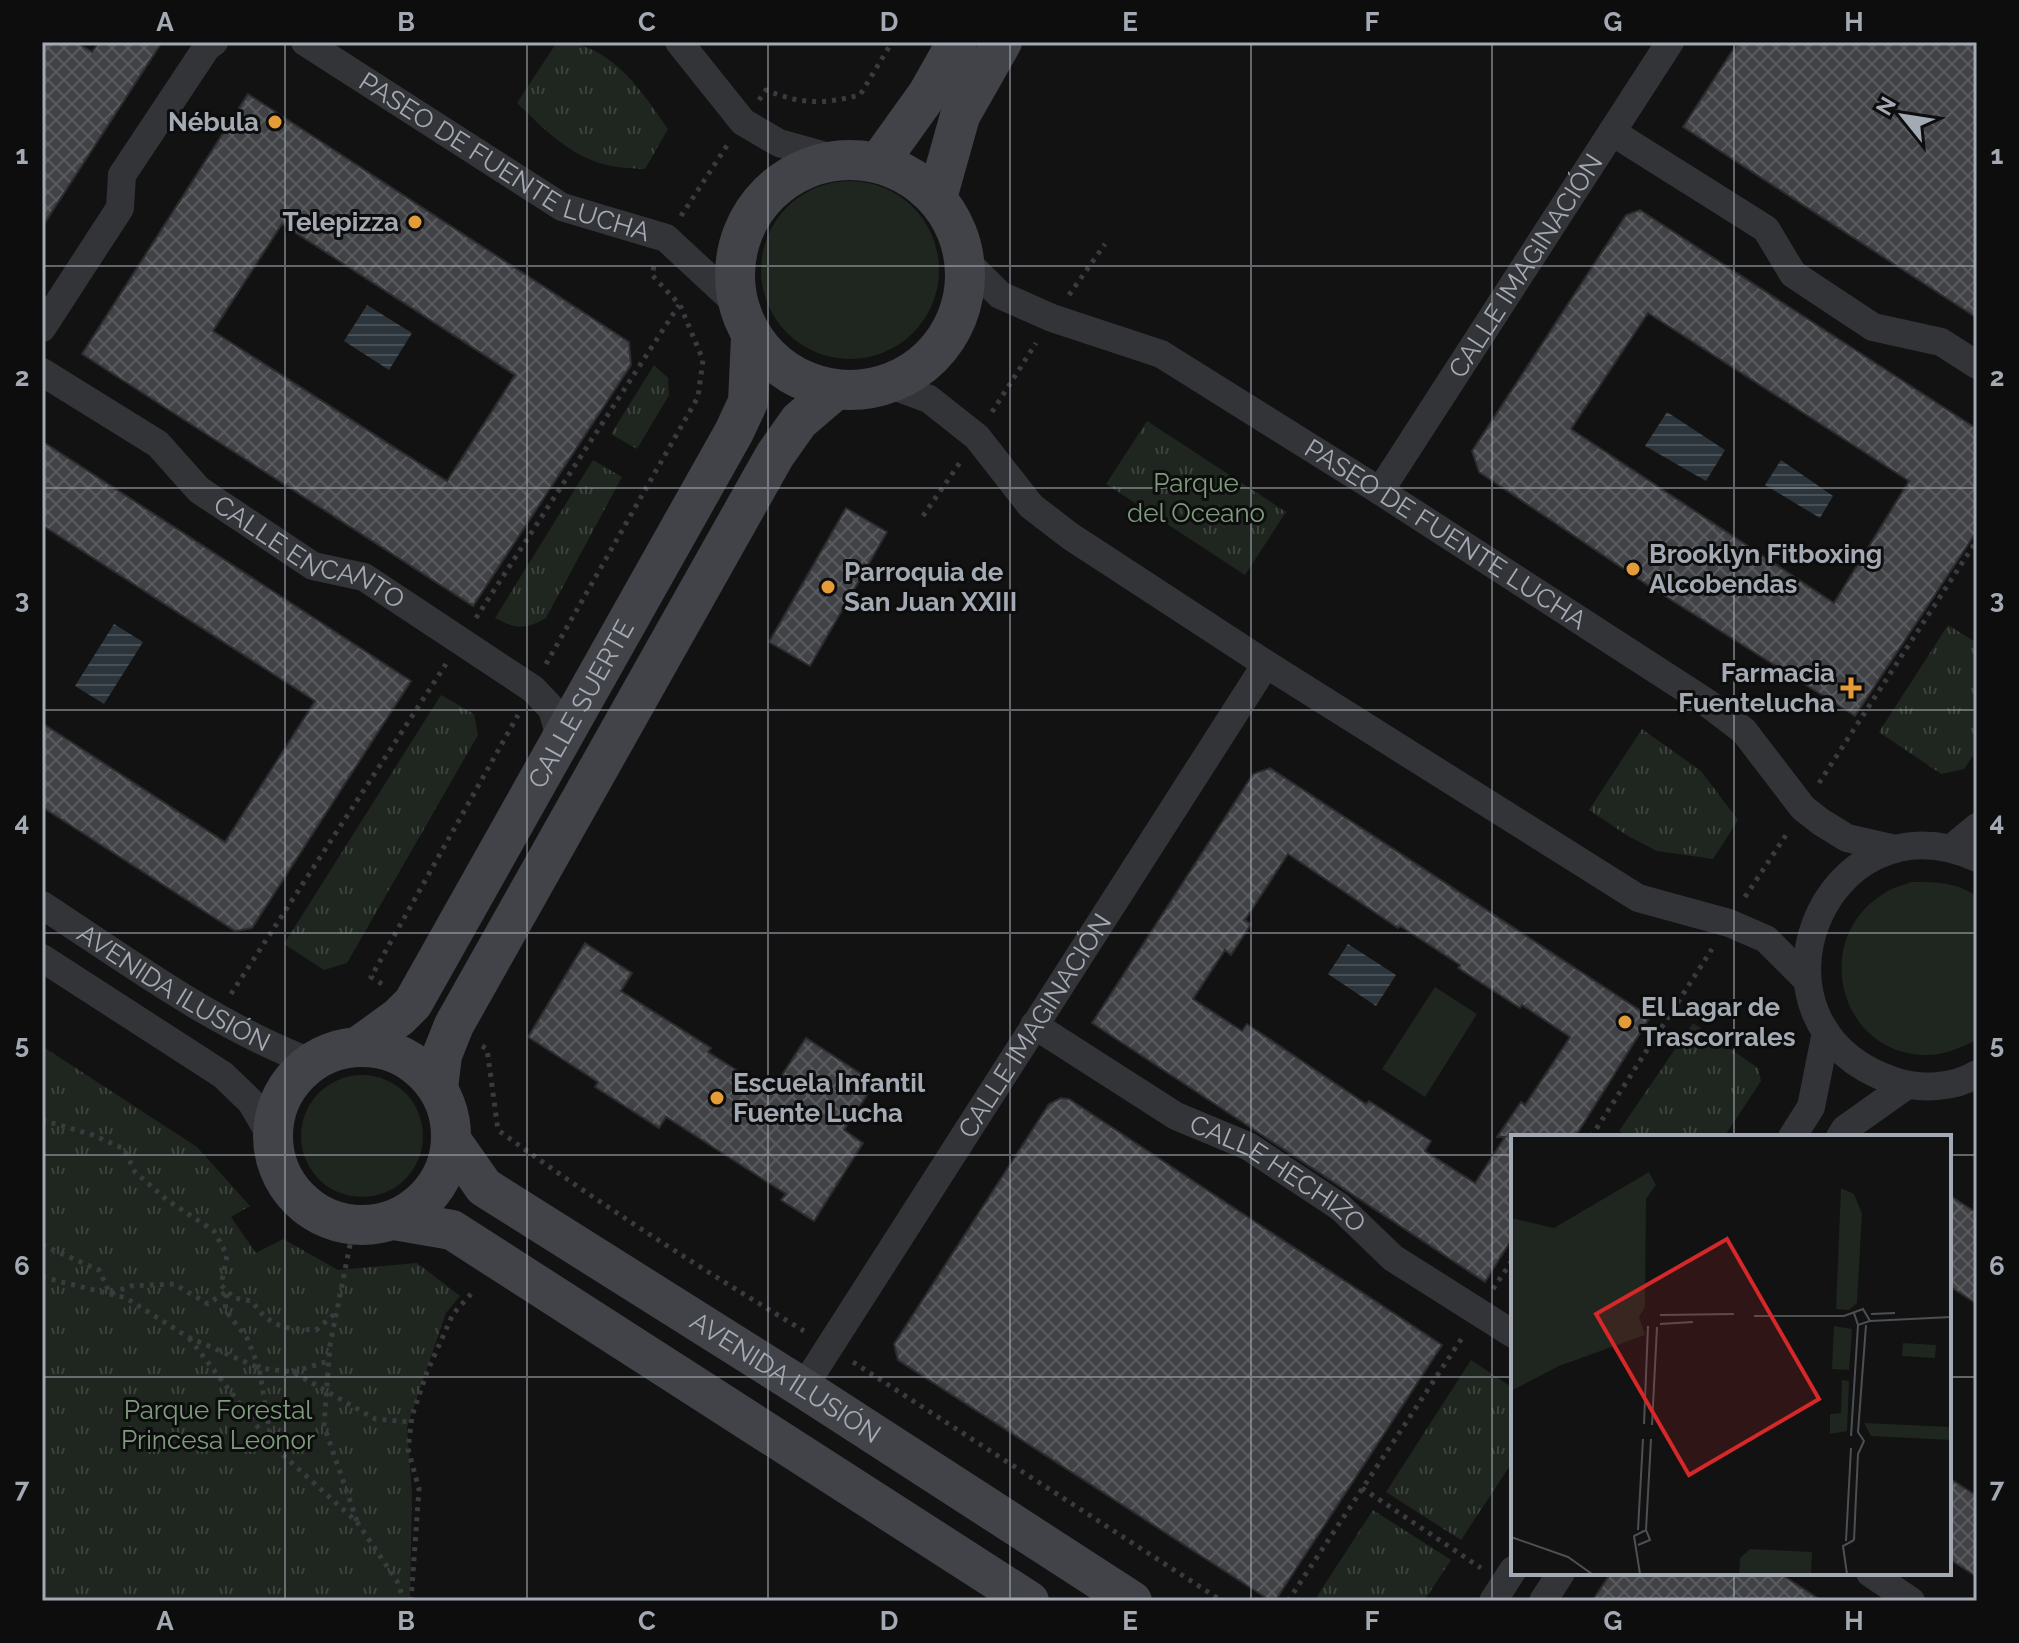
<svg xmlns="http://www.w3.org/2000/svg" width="2019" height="1643" font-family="Raleway,sans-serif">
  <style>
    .grass { fill: url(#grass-tufts) }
    .garden { fill: #1e261f }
    .water { fill: url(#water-rules) }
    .building { fill: url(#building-cross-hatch); stroke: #2c2c2f; stroke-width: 2; fill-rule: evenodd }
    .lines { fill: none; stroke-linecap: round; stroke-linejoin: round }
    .path { stroke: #393b3f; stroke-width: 5; stroke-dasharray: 4 6; stroke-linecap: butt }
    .minor { stroke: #333438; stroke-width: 28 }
    .secondary { stroke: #414348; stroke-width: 40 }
    .grid { fill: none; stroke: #a4aab3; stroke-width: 2; stroke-opacity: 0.55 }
    .poi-dot { fill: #e49c39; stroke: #0d0d0e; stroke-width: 3 }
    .labels { text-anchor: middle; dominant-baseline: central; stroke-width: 6; stroke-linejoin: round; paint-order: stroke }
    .poi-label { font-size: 26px; font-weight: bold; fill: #a4aab3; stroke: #0d0d0e; text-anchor: start }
    .street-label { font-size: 26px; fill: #a4aab3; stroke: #0d0d0e }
    .park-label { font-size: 26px; fill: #7d9d7c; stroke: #0d0d0e }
    .inset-road { fill: none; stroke: #4c4f53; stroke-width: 2 }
    .view { fill: #d62828; fill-opacity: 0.15; stroke: #d62828; stroke-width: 4 }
    .inset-edge { fill: none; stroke: #a4aab3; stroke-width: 4 }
    .neatline { fill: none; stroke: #a4aab3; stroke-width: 3 }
    .grid-label { font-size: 26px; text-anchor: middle; font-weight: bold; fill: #a4aab3 }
  </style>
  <defs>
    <pattern id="grass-tufts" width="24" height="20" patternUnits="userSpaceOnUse" patternTransform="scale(2)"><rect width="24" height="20" fill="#1e261f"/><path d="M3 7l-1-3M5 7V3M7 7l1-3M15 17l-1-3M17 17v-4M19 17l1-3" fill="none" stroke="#3c433d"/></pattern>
    <pattern id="water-rules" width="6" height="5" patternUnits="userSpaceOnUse" patternTransform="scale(2)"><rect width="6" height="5" fill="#2c353b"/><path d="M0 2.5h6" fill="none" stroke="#485055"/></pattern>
    <pattern id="building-cross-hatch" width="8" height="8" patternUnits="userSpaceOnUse" patternTransform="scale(2)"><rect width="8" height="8" fill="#414246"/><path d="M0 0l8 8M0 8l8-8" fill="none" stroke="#595b5e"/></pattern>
  </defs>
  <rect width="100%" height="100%" fill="#121213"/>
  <!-- grass -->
  <g class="grass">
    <path d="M557 42C610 42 641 90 668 129L645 169C632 168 618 168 606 165 570 156 543 128 517 103Z"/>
    <path d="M654 365 668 378 669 395 637 449 611 434Z"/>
    <path d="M1147 421 1286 512 1245 575 1106 484Z"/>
    <path d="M593 460 622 477 546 618C525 630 516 629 495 618Z"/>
    <path d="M1948 625 1977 643V750L1964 769 1941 774 1879 732Z"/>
    <path d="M441 695 474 714 478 735 347 963 324 970 284 944Z"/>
    <path d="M1642 729 1701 771 1738 820 1713 859 1657 851 1628 836 1589 810Z"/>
    <path d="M1693 1023 1758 1068 1761 1081 1724 1137H1629L1619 1131Z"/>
    <path d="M42 1046 197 1147 250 1206 231 1217 256 1253 283 1239 338 1270 417 1263 460 1296 446 1313 407 1427 412 1493 410 1601H42Z"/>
    <path d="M1471 1360 1513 1388V1461L1461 1540 1386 1492Z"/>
    <path d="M1373 1510 1451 1560 1424 1601H1314Z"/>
  </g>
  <!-- garden -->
  <g class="garden">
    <circle cx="850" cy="270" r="89"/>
    <path d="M1911 882C1935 882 1958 882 1977 897V1040C1960 1048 1943 1056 1924 1055 1838 1052 1811 939 1883 894 1891 888 1902 886 1911 882Z"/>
    <path d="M1435 987 1477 1014 1425 1097 1382 1069Z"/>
    <circle cx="362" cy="1136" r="61"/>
  </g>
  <!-- water -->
  <g class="water">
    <path d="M367 305 412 333 389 370 344 341Z"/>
    <path d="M1667 412 1725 450 1706 481 1645 446Z"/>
    <path d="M1781 460 1833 496 1820 518 1765 485Z"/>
    <path d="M114 624 143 642 104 704 75 686Z"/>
    <path d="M1348 944 1396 975 1376 1006 1328 974Z"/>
  </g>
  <!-- building -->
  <g class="building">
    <path d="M42 42H76L92 52 99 42H162L42 227Z"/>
    <path d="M1738 42H1977V318L1683 127Z"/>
    <path d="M248 94 629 342 631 365 473 606 82 354ZM282 224 515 375 447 481 213 331Z"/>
    <path d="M1640 210 1977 429V531L1855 716 1649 586 1479 472 1472 451 1626 215ZM1648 313 1909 481 1834 603 1571 429Z"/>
    <path d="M42 441 411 681 252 928 235 931 42 807V723L225 842 315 701 42 525Z"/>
    <path d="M846 508 887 532 810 666 769 642Z"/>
    <path d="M1270 768 1650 1017 1575 1137H1513V1237L1485 1282 1092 1023 1253 774ZM1288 854 1398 928 1400 926 1460 965 1458 968 1520 1008 1522 1005 1570 1037 1525 1105 1521 1102 1497 1137H1505L1475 1183 1425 1151 1431 1141 1369 1101 1366 1104 1247 1024 1242 1031 1193 999 1225 950 1231 955 1251 924 1245 920Z"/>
    <path d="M585 943 632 973 621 991 711 1048 708 1052 771 1092 806 1038 875 1083 844 1130 863 1143 814 1221 781 1200 786 1194 708 1144 666 1117 659 1128 595 1087 598 1082 528 1037Z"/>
    <path d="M1061 1098 1069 1099 1442 1345 1275 1601H1271L898 1360 894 1344 1049 1104Z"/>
    <path d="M1949 1195 1977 1213V1304L1949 1286Z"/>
    <path d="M1949 1478 1977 1496V1577L1949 1559Z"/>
    <path d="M1611 1573H1779L1822 1601H1592Z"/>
  </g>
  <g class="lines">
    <!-- path -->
    <g class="path">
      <path d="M759 100 766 90C802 105 823 104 860 95L892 42"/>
      <path d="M681 216 728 144"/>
      <path d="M1069 295 1105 244"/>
      <path d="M992 412 1036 343"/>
      <path d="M923 516 961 461"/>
      <path d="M476 618 679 305"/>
      <path d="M546 664 698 397 703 360 680 305 652 275 654 266"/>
      <path d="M1819 783 1977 540"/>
      <path d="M1745 897 1788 832"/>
      <path d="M382 984 371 977 518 715"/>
      <path d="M231 994 446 664"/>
      <path d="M482 1046 487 1049 498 1130C596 1202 700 1268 804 1331"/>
      <path d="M42 1120 93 1135 124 1149 135 1172 167 1200 214 1231 227 1255 221 1285 234 1298 252 1301C270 1328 285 1329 316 1330L337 1312"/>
      <path d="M1591 1137 1712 949"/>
      <path d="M354 1225 330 1345 324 1426 357 1521"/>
      <path d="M42 1245 99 1270 110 1294 130 1286 174 1284 208 1304 227 1291 225 1310 247 1338 259 1368 293 1372 375 1419 411 1422"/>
      <path d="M42 1277 126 1298 188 1337 259 1368 272 1445 357 1522 397 1581 404 1601"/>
      <path d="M1493 1289 1513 1259"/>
      <path d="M189 1338 271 1444"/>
      <path d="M853 1362 1222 1601"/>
      <path d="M293 1372 329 1361"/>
      <path d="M1362 1488 1481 1568"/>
      <path d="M411 1601 419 1489 408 1449 412 1416 427 1372 453 1314 471 1294"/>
      <path d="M1288 1601 1464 1335"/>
    </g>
    <!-- minor -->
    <g class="minor">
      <path id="s1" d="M305 42 562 207 666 238 737 304"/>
      <path d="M679 42 743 122 779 143 836 159"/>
      <path d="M1612 132 1766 229 1793 274 1873 327 1941 342 1977 365"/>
      <path id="s2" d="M965 260 1000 295 1052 318 1161 354 1380 491 1706 702 1744 731 1803 808 1821 822 1847 838 1895 849"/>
      <path d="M42 328 120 208 122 175 207 47 214 42"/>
      <path id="s3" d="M42 372 158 444 199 490 313 566 364 577 533 689 552 709 561 741"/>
      <path d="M888 384 929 399 977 437 1031 506 1070 536 1266 664 1638 898 1729 923 1766 939 1807 980"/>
      <path id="s4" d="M1380 491 1670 42"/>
      <path d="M1953 847 1977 827"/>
      <path d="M1977 858C1823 789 1729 1026 1894 1081 1920 1090 1954 1088 1977 1074"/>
      <path id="s5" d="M42 905C129 962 214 1025 311 1062"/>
      <path d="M42 958 223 1075 251 1102 272 1138"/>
      <path id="s6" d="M1034 1025 1176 1116 1248 1146 1340 1207 1393 1258 1513 1334"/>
      <path d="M1792 1137 1811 1107 1826 1032"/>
      <path d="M1840 1137 1845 1129 1907 1085"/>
      <path id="s7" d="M803 1388 1266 664"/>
      <path d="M1870 1573 1911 1601"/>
      <path d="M1493 1601 1513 1570"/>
      <path d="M1543 1601 1561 1573"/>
    </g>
    <!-- secondary -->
    <g class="secondary">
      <circle cx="850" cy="275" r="115"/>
      <path d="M879 162 927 95 957 42"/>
      <path d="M937 198 960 116 1002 42"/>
      <path id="s8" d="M359 1046 399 1017 413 1003 734 432 748 402 751 337"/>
      <circle cx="362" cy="1136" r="89"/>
      <path d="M438 1088 442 1055 454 1025 775 455 799 421 834 391"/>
      <path id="s9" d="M451 1140 484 1187 803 1388 1132 1601"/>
      <path d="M394 1220 452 1230 1029 1601"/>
    </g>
  </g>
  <!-- grid -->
  <path class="grid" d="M285 42V1601M527 42V1601M768 42V1601M1010 42V1601M1251 42V1601M1492 42V1601M1734 42V1137M42 266H1977M42 488H1977M42 710H1977M42 933H1977M42 1155H1513M1949 1155H1977M42 1377H1513M1949 1377H1977M1734 1573V1601"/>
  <!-- markers -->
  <g class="poi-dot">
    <circle cx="275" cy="122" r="8"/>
    <circle cx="415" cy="222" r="8"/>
    <circle cx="1633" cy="569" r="8"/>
    <circle cx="828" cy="587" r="8"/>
    <path d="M1847 676h8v8h8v8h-8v8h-8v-8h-8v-8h8z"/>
    <circle cx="1625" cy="1022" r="8"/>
    <circle cx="717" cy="1098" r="8"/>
  </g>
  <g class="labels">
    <!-- poi labels -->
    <g class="poi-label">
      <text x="259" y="122" text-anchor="end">Nébula</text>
      <text x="399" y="222" text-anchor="end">Telepizza</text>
      <text x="1649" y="554">Brooklyn Fitboxing<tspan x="1649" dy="30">Alcobendas</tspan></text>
      <text x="844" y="572">Parroquia de<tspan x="844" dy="30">San Juan XXIII</tspan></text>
      <text x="1835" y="673" text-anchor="end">Farmacia<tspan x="1835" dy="30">Fuentelucha</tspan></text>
      <text x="1641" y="1007">El Lagar de<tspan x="1641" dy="30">Trascorrales</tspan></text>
      <text x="733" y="1083">Escuela Infantil<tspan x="733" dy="30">Fuente Lucha</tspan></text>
    </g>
    <!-- street labels -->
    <g class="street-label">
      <text stroke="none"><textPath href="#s1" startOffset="232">PASEO DE FUENTE LUCHA</textPath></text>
      <text stroke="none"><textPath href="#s4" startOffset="268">CALLE IMAGINACIÓN</textPath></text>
      <text stroke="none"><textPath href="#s2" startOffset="558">PASEO DE FUENTE LUCHA</textPath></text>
      <text stroke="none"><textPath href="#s3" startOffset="326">CALLE ENCANTO</textPath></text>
      <text stroke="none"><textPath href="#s8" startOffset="412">CALLE SUERTE</textPath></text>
      <text stroke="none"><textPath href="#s5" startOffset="156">AVENIDA ILUSIÓN</textPath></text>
      <text stroke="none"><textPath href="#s7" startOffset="430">CALLE IMAGINACIÓN</textPath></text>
      <text stroke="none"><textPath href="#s6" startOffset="286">CALLE HECHIZO</textPath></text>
      <text stroke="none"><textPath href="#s9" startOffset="414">AVENIDA ILUSIÓN</textPath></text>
    </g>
    <!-- park labels -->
    <g class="park-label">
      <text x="1196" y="483">Parque<tspan x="1196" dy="30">del Oceano</tspan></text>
      <text x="218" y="1410">Parque Forestal<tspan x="218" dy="30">Princesa Leonor</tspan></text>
    </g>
  </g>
  <!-- overview -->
  <g transform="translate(1511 1135)">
    <rect width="440" height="440" fill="#121213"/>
    <path d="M138 37 145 50 135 64 134 172 128 182 134 200 48 231 0 256V83L43 93ZM330 53 343 59 351 79 346 168 338 175 325 174ZM323 191 341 194 338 235 321 234ZM392 208 425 210 424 223 391 221ZM331 245 338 246 336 296 319 299V279L330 278ZM353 288 440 292V305L360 301Z" fill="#1e261f"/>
    <path d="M239 414 301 417 300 439H228L229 423Z" fill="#1e261f"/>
    <path class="inset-road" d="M360 179 384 178M149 180 223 179M243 181H333L352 174 359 186 347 190 343 178M359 186 440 182M149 189 182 187M133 289 137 191M141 290 146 192M340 301 347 190M127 395 132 304M135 395 140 304M0 402 57 422 81 439M343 405 347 319 353 306 347 297 355 190M335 406 340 313M127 410 139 405 135 395 123 401 129 439M336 439 332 411 343 405"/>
    <path class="view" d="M216 104 308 264 178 340 85 179Z"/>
    <rect width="440" height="440" class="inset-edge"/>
  </g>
  <!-- border -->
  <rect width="2019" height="1643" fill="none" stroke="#0d0d0e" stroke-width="88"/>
  <!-- north arrow -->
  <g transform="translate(1903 116) rotate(300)" stroke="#0d0d0e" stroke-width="6" paint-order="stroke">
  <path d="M0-6L14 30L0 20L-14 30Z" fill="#a4aab3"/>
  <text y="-12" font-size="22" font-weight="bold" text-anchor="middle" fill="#a4aab3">N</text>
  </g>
  <rect x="44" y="44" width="1931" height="1555" class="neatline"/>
  <g class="grid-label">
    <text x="165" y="31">A</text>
    <text x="406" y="31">B</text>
    <text x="647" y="31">C</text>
    <text x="889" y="31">D</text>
    <text x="1130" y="31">E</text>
    <text x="1372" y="31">F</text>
    <text x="1613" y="31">G</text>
    <text x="1854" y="31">H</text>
    <text x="22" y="164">1</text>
    <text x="1997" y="164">1</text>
    <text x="22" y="386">2</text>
    <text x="1997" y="386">2</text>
    <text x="22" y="608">3</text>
    <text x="1997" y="608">3</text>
    <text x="22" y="831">4</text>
    <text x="1997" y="831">4</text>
    <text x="22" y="1053">5</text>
    <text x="1997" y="1053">5</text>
    <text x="22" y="1275">6</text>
    <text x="1997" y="1275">6</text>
    <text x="22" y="1497">7</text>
    <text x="1997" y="1497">7</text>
    <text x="165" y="1630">A</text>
    <text x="406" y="1630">B</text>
    <text x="647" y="1630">C</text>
    <text x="889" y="1630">D</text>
    <text x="1130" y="1630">E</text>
    <text x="1372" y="1630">F</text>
    <text x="1613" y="1630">G</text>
    <text x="1854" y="1630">H</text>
  </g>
</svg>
